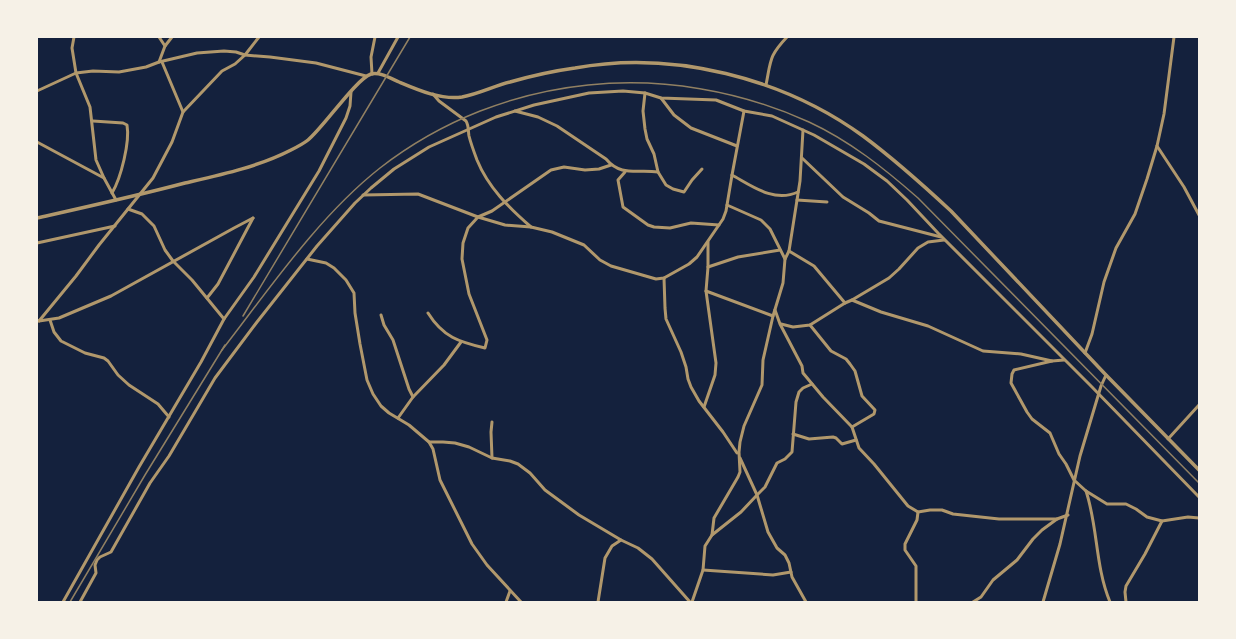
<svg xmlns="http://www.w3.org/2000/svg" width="1236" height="639" font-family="Barlow,sans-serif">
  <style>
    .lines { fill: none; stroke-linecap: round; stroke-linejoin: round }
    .minor { stroke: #b1986c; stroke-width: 3 }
    .tertiary { stroke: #b1986c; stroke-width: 3.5 }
    .rail { stroke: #918062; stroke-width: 1.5 }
  </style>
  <rect width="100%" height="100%" fill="#14213d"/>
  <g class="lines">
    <!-- minor -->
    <g class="minor">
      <path d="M74 37 72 48 76 73 90 107 96 160 104 178"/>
      <path d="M159 37 165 46"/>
      <path d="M159 62 165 46 172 37"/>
      <path d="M162 62 183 112"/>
      <path d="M378 73 398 37"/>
      <path d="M372 74 371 57 375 37"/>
      <path d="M766 85C771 60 769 56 787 37"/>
      <path d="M37 91 76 73 93 71 119 72 146 67 159 62 197 53 224 51 236 52 245 55 270 57 316 63 366 76"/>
      <path d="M645 93 643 111 645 129 647 139 654 154 658 172 666 185 673 189 684 192 692 180 702 169"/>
      <path d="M433 94 439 101 466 121C469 126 468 131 469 136 471 144 474 152 477 160 488 187 509 208 531 227"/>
      <path d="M661 98 674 115 691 128 737 146"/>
      <path d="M515 111 538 117 557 126 606 159C621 177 637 169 658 172"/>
      <path d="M93 121 123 123 127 125C130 142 121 178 112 193"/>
      <path d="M37 142 104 178 116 200"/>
      <path d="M1157 146 1184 187 1199 215"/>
      <path d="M802 158 843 197 869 213 879 221 941 237"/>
      <path d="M625 172 618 180 623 207 648 225 654 227 670 228 691 223 719 225"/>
      <path d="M732 175C752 186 774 203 798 192"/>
      <path d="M363 195 418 194 478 217 505 225 531 227 552 232 584 245 600 260 611 266 656 279 664 278 689 264 697 257 723 219 726 211 732 175 744 111"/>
      <path d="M797 200 827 202"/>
      <path d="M727 205 761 220 770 229 785 259"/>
      <path d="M128 209 142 214 154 226 165 250 173 261 192 280 224 319"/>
      <path d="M37 243 115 226"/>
      <path d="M789 251 814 266 845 303"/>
      <path d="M307 259 326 263 334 268 346 280 354 293 355 313 360 344 367 380 373 394 381 406 389 413 409 425 429 442 433 449 440 480 472 544 487 565 521 602"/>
      <path d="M708 267 738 257 780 250"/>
      <path d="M664 278 665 308 666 319 681 352 686 367 688 379 691 387 699 401 723 432 737 453"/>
      <path d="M706 291 773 316"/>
      <path d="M207 298 218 284 253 218"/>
      <path d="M852 300 881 312 928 326 983 351 1021 354 1052 361 1064 360"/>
      <path d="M775 310 780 324 802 366 803 373 823 397 852 427 859 448 874 464 908 506 918 512 930 510H942L953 514 999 519H1057"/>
      <path d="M428 313C443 337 459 342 485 348L487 340 469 294 462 259 463 243 468 228 478 217 492 211 551 170 564 167 585 170 599 169 611 165"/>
      <path d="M381 315 384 325 393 340 409 389 413 397"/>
      <path d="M37 320 39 321 59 318 111 296 234 228 253 218"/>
      <path d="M50 320 54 332 61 341 85 353 104 358 108 361 118 375 129 385 158 404 169 417"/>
      <path d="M39 321 76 276 99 245 153 178 172 142 183 112 222 71 235 64 245 55 259 37"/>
      <path d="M781 324 793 327 810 325 845 303 852 300 889 278 899 269 918 248 928 242 944 240"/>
      <path d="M810 325 831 351 846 359 850 364 855 371 862 396 875 410 874 414 852 427"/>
      <path d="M1085 353 1092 334 1104 282 1116 248 1135 214 1147 179 1157 146 1164 114 1174 37"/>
      <path d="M1052 361 1014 370 1012 374 1011 383 1027 412 1032 419 1050 433 1059 454 1066 464 1074 480 1086 491 1107 504H1126L1136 509 1147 517 1162 521 1188 517 1199 518"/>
      <path d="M704 407 715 375 716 363 706 291 708 267V242"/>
      <path d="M398 418 413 397 444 365 461 342"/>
      <path d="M793 434 809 439 833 437 836 438 842 444 856 440"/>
      <path d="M1168 439 1199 405"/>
      <path d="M429 442H443L455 443 469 447 492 458 510 461 518 464 530 473 545 490 579 515 621 540 638 548 652 559 690 602"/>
      <path d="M492 458 491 432 492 422"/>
      <path d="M740 458 757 495 768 532 777 548 785 555 789 563 792 577 806 602"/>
      <path d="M1086 491C1098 527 1095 566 1110 602"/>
      <path d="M712 535 741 512 757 495 765 487 777 463 785 459 792 452 796 402 799 392 803 388 812 384"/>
      <path d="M703 570 773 575 791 572"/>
      <path d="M63 602 139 467 201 362 224 319 254 277 319 171 346 118 350 106 351 92"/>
      <path d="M80 602 96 573 95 565 97 560 100 557 111 552 150 483 169 456 215 378 257 322 317 246 355 203 371 188 394 169 429 147 496 117 534 105 589 93 623 91 645 93 661 98 716 100 744 111 772 116 814 135 864 164 887 181 907 200 938 233 1091 386 1199 497"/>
      <path d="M506 602 510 591"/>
      <path d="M598 602 605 558 612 546 621 540"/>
      <path d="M692 602 703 570 705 546 712 535 714 518 738 477 740 472 739 452 740 442 744 426 762 385 763 360 773 316 783 283 785 259 789 251 800 181 803 130"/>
      <path d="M916 602V566L905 550V544L917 520 918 512"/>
      <path d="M973 602 981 597 993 580 1017 560 1033 539 1042 530 1057 519 1068 515"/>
      <path d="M1043 602 1060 544 1080 456 1101 386 1106 375"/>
      <path d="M1126 602 1125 592 1126 586 1145 554 1162 521"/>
    </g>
    <!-- tertiary -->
    <path class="tertiary" d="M37 218C86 207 136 196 185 183 220 175 258 167 291 150 297 147 303 144 308 140 323 128 356 79 371 74 380 72 390 78 399 82 418 90 441 100 462 97 479 94 494 86 510 82 531 76 553 71 575 68 673 50 783 78 863 136 894 159 923 185 951 211L1106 375 1199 470"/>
    <!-- rail -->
    <g class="rail">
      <path d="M243 316 410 37"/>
      <path d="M222 350C270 288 319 216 380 168 504 72 668 58 809 122 850 141 885 169 918 198L1199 483"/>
      <path d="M70 602 145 475 225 345"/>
    </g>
  </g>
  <!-- border -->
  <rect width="1236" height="639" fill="none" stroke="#f6f1e7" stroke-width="76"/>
</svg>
